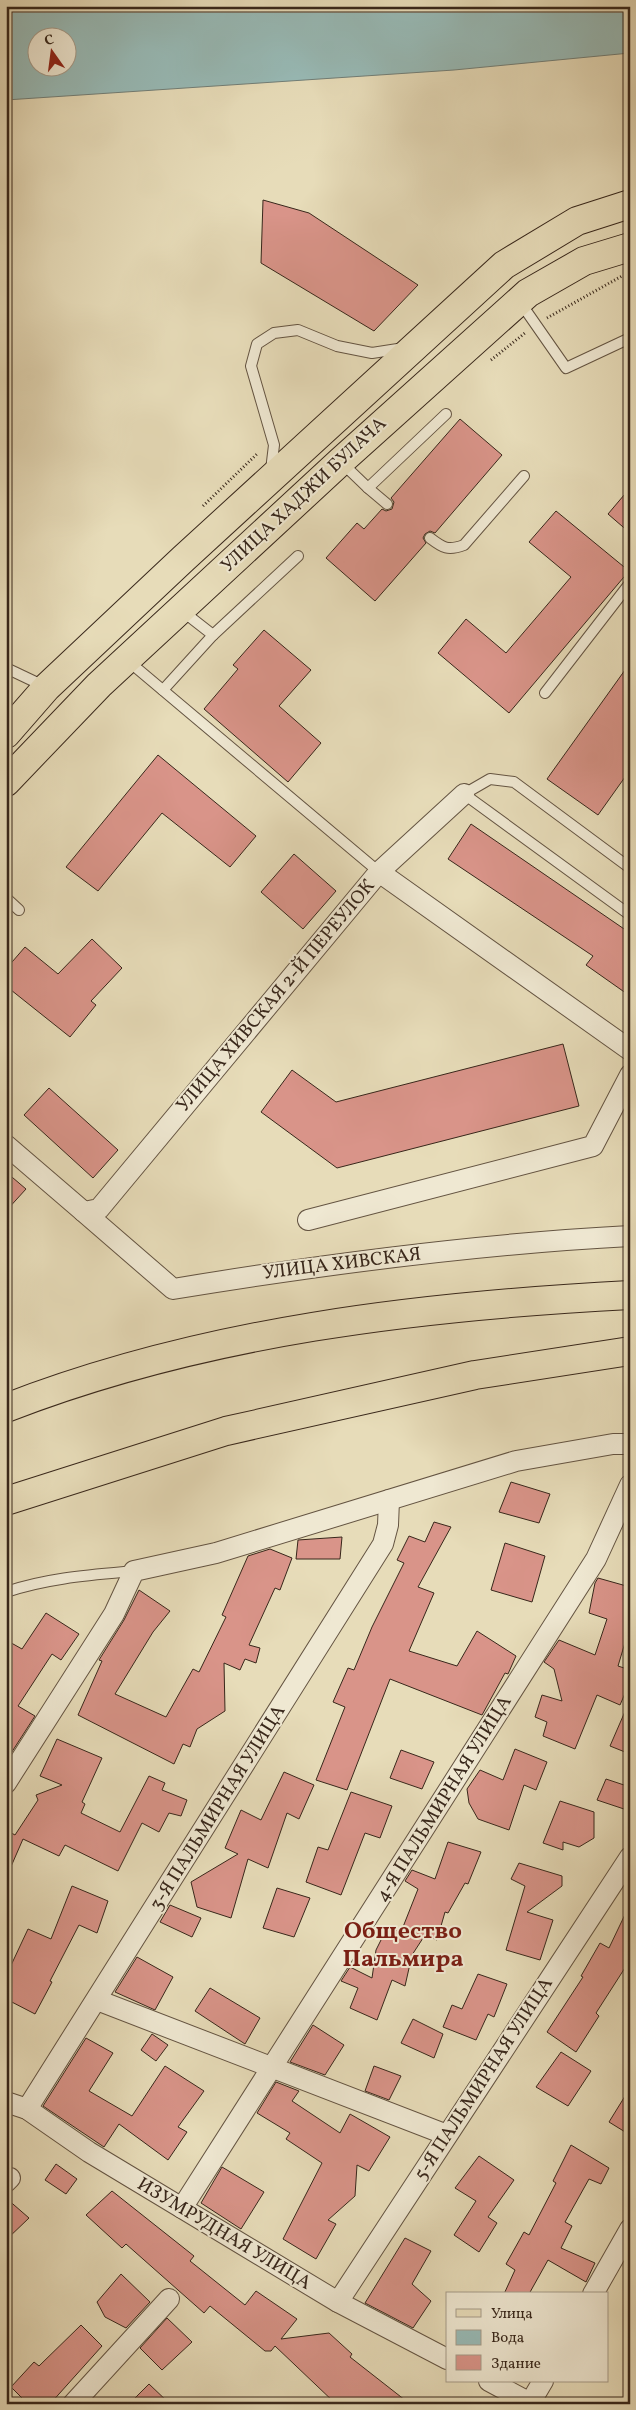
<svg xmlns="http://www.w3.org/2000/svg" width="636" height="2410" font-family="Vollkorn,serif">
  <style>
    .water { fill: #98bab6; stroke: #727f78; fill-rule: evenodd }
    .building { fill: #d99489; stroke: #38271b }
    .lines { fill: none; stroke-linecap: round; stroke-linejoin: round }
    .lane-casing { stroke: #645442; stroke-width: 12 }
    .street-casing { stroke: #645442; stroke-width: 22 }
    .primary-casing { stroke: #38271b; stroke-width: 30 }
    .path { stroke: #38271b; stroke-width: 3; stroke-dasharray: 1 2.5; stroke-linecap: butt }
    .lane { stroke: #efe8d2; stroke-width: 10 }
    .street { stroke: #efe8d2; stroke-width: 20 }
    .primary { stroke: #e7dcb9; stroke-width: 28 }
    .labels { text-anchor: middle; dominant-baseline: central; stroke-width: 4; stroke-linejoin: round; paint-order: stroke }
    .street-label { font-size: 19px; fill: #38271b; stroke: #efe8d2 }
    .district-label { font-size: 24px; font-weight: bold; fill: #7a1f14; stroke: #efe8d2 }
  </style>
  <rect width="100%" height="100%" fill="#e7dcb9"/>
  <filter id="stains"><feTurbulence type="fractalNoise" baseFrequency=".004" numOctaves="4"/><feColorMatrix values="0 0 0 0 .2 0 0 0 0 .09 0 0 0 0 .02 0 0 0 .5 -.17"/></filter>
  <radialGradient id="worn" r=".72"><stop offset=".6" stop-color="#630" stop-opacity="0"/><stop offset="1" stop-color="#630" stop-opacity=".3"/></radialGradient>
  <!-- water -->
  <path class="water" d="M6 6H630V53L454 70 6 100ZM38 38H68V68H38Z"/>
  <!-- building -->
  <g class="building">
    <path d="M263 200 309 213 418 285 374 331 261 263Z"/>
    <path d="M460 419 502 455 435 533 430 531 425 534 423 538 426 543 375 601 326 558 357 523 364 529 382 509 386 511 392 509 394 502 391 498Z"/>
    <path d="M630 488V533L608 514Z"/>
    <path d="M556 511 629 571 509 713 438 653 466 619 506 653 571 577 529 542Z"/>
    <path d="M264 630 311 670 279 706 321 743 288 782 204 709 238 669 233 665Z"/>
    <path d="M630 663V770L598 815 547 779Z"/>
    <path d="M158 755 256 836 230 867 162 813 98 891 66 867Z"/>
    <path d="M471 824 630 933V996L586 965 593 956 448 859Z"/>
    <path d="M294 854 336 891 303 929 261 892Z"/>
    <path d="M92 939 122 968 91 1001 96 1005 70 1037 6 986V969L25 947 58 974Z"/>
    <path d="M563 1044 579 1106 337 1168 261 1112 292 1070 336 1102Z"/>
    <path d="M49 1088 118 1150 93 1178 24 1115Z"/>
    <path d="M6 1172 26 1189 6 1211Z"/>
    <path d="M511 1482 550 1494 539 1523 499 1512Z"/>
    <path d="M434 1522 451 1527 418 1587 434 1593 409 1651 457 1666 477 1631 516 1656 508 1674 505 1673 482 1715 390 1679 347 1790 316 1780 345 1707 333 1702 348 1668 354 1670 372 1627 404 1563 397 1560 409 1536 425 1542Z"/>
    <path d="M342 1537 340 1559H296L298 1540Z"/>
    <path d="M505 1543 545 1556 532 1602 491 1590Z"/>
    <path d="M270 1549 292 1558 280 1590 275 1588 249 1645 260 1648 256 1663 245 1659 240 1670 224 1663 225 1711 197 1729 190 1747 183 1744 174 1764 78 1715 102 1661 99 1660 124 1620 139 1590 170 1611 153 1632 115 1694 166 1717 193 1669 199 1672 226 1617 222 1615 248 1556Z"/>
    <path d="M598 1578 630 1587V1626L618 1666 630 1670V1682L620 1705 597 1695 575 1749 543 1736 547 1722 535 1717 542 1695 562 1701 554 1669 544 1662 559 1640 595 1655 607 1619 589 1613 595 1583Z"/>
    <path d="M46 1613 79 1634 61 1660 52 1654 18 1706 35 1716 6 1761V1640L22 1649Z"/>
    <path d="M630 1700V1754L610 1746Z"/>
    <path d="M57 1739 102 1758 82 1802 85 1804 81 1813 120 1832 149 1776 165 1783 162 1790 187 1800 181 1816 169 1813 159 1832 142 1823 118 1871 65 1845 59 1856 23 1839 6 1878V1830L15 1835 38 1800 36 1795 62 1785 40 1776Z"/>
    <path d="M515 1749 547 1762 536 1790 524 1785 509 1830 478 1819 469 1803 467 1789 480 1770 503 1780Z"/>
    <path d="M401 1750 434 1762 422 1789 390 1778Z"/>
    <path d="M284 1772 314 1785 299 1819 287 1813 268 1868 248 1859 231 1918 197 1907 191 1882 238 1854 225 1848 241 1810 261 1820Z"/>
    <path d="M606 1779 630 1787V1811L597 1800Z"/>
    <path d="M351 1792 392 1806 380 1838 365 1833 341 1895 306 1882 318 1847 328 1850Z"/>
    <path d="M560 1801 594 1812V1838L579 1847 563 1842V1850L543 1843Z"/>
    <path d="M448 1842 481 1852 468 1884 465 1883 448 1913 445 1912 437 1940 425 1935 412 1955 405 1986 392 1980 377 2020 350 2008 358 1988 341 1981 350 1967 372 1978 376 1950 388 1926 401 1932 418 1889 405 1881 412 1870 435 1879Z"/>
    <path d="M519 1863 562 1876V1886L527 1912 553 1920 540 1960 506 1950 525 1886 511 1879Z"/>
    <path d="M72 1886 108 1901 97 1933 79 1925 50 1981 52 1982 35 2014 6 1999V1976L28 1929 51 1939Z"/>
    <path d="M277 1888 310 1898 294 1937 263 1928Z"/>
    <path d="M630 1904V1960L596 2013 599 2016 576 2052 547 2032 583 1977 581 1976 600 1943 609 1948Z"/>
    <path d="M170 1905 201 1918 192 1937 160 1922Z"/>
    <path d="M137 1957 173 1977 155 2010 115 1992Z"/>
    <path d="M478 1974 507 1984 494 2017 488 2014 476 2040 443 2027 452 2005 462 2009Z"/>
    <path d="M210 1988 260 2018 245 2044 195 2011Z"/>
    <path d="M413 2019 443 2034 434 2058 401 2043Z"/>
    <path d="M313 2025 344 2045 325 2075 290 2062Z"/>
    <path d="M152 2034 168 2045 156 2061 141 2050Z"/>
    <path d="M86 2038 113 2053 89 2091 132 2116 165 2066 204 2091 178 2127 187 2132 168 2160 119 2124 104 2147 43 2106Z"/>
    <path d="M561 2052 591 2071 568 2106 536 2087Z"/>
    <path d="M374 2066 401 2076 389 2100 365 2091Z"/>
    <path d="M276 2082 299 2091 292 2101 340 2133 350 2114 390 2137 369 2171 357 2165 355 2196 328 2220 336 2224 316 2259 283 2239 322 2163 286 2139 290 2133 257 2113Z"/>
    <path d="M630 2088V2135L609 2122Z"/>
    <path d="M571 2145 609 2168 601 2184 589 2179 565 2222 572 2226 561 2248 595 2263 586 2282 548 2260 529 2294H504L515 2270 506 2264 524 2232 529 2235 556 2183 553 2181Z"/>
    <path d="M479 2156 514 2180 488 2217 497 2223 479 2252 454 2235 476 2201 455 2188Z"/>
    <path d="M56 2164 77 2179 66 2194 45 2180Z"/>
    <path d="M222 2167 264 2192 241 2229 201 2203Z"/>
    <path d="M112 2191 194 2256 190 2261 245 2305 256 2291 297 2319 281 2339 329 2333 352 2354 350 2357 410 2404H336L275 2346 271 2351H265L210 2306 204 2313 126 2244 122 2248 86 2215Z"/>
    <path d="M6 2198 29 2218 6 2240Z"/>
    <path d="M405 2238 431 2251 412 2284 431 2301 413 2328 365 2303Z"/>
    <path d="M121 2274 150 2302 126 2328 105 2317 97 2302Z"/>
    <path d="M167 2318 192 2342 162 2370 140 2348Z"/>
    <path d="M81 2325 102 2346 50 2404H28L11 2387 34 2362 39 2366Z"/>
    <path d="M149 2384 170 2404H129Z"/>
  </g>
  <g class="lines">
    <!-- lane casing -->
    <g class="lane-casing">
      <g id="lane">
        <path d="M520 302 566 368 630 338"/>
        <path d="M341 462 368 488 446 414"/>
        <path d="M271 470 274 445 251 366 257 344 274 333 298 330 337 346 372 353 404 348"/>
        <path d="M368 488 387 504"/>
        <path d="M430 538C443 548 448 551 464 545L524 476"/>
        <path d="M213 635 298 556"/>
        <path d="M127 660 379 872"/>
        <path d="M6 668 46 687"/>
        <path d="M163 690 213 635 181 610"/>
        <path d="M545 693 630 583"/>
        <path d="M630 868 514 782 490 779 464 794 630 915"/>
        <path d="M6 898 19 910"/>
        <path d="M6 1592C47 1578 90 1575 134 1571"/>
      </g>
    </g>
    <!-- street casing -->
    <g class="street-casing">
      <g id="street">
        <path d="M379 872 630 1050"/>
        <path d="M6 1145 84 1212 99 1209 379 872 464 794"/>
        <path d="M84 1212 173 1289C325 1264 476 1244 630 1236"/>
        <path d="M308 1220 593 1146 630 1075"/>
        <path d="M6 1783 114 1614 134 1571 216 1553 516 1461 613 1444H630"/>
        <path d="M97 2000 447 2135"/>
        <path d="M6 2102 27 2109 89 2152 338 2302 447 2359"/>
        <path d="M27 2109 383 1544 388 1525 389 1500"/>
        <path d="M6 2182 10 2178"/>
        <path d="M182 2208 596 1559 630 1485"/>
        <path d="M593 2294 630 2229"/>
        <path d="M338 2302 630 1857"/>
        <path d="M489 2381 532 2404"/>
        <path d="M530 2403 543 2381"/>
        <path d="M73 2404 169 2299"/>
      </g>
    </g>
    <!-- primary casing -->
    <g class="primary-casing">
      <g id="primary">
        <path d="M6 734 47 687 183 559 504 265 577 221 630 204"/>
        <path d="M6 782 99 685 341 461 528 293 584 261 630 247"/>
        <path d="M6 1408C204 1331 420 1306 630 1295"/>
        <path d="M6 1501 226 1431 475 1375 630 1351"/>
      </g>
    </g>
    <!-- path -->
    <g class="path">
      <path d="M547 318 622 276"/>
      <path d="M491 360 525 333"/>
      <path d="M203 506 258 453"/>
    </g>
    <!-- lane -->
    <use href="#lane" class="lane"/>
    <!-- street -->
    <use href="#street" class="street"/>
    <!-- primary -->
    <use href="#primary" class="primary"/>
  </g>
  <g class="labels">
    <!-- street labels -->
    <g class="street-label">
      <text transform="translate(304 495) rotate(-43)">УЛИЦА ХАДЖИ БУЛАЧА</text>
      <text transform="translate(276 996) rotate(-50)">УЛИЦА ХИВСКАЯ 2-Й ПЕРЕУЛОК</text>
      <text transform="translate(342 1264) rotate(-7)">УЛИЦА ХИВСКАЯ</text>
      <text transform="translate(444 1799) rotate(-58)">4-Я ПАЛЬМИРНАЯ УЛИЦА</text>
      <text transform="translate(218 1808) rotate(-58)">3-Я ПАЛЬМИРНАЯ УЛИЦА</text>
      <text transform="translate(484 2079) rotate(-57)">5-Я ПАЛЬМИРНАЯ УЛИЦА</text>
      <text transform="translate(224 2234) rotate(31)">ИЗУМРУДНАЯ УЛИЦА</text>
    </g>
    <!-- district labels -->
    <g class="district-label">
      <text x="403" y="1932">Общество<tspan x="403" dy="28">Пальмира</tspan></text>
    </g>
  </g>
  <!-- margin -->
  <rect width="636" height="2410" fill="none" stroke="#e7dcb9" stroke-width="25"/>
  <rect x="8" y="8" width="621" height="2395" fill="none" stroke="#38271b" stroke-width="2.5"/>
  <rect x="12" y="12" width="611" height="2385" fill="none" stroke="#38271b"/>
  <!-- legend -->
  <rect x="446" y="2292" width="162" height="90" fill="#efe8d2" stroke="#a69b89"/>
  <rect x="456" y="2309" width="25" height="8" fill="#e7dcb9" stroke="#a69b89"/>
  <text x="491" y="2318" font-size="15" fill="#38271b">Улица</text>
  <rect x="456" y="2330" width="25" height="15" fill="#98bab6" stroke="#a69b89"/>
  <text x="491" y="2342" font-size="15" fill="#38271b">Вода</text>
  <rect x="456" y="2355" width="25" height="15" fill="#d99489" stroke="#a69b89"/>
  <text x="491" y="2368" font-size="15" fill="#38271b">Здание</text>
  <!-- north arrow -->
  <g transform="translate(52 52) rotate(346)"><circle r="24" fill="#efe8d2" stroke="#a69b89"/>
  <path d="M0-4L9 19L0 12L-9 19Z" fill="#8f2418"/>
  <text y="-8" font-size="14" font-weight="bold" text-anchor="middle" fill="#38271b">С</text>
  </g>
  <rect width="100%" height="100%" filter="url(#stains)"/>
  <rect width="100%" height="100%" fill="url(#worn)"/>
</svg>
